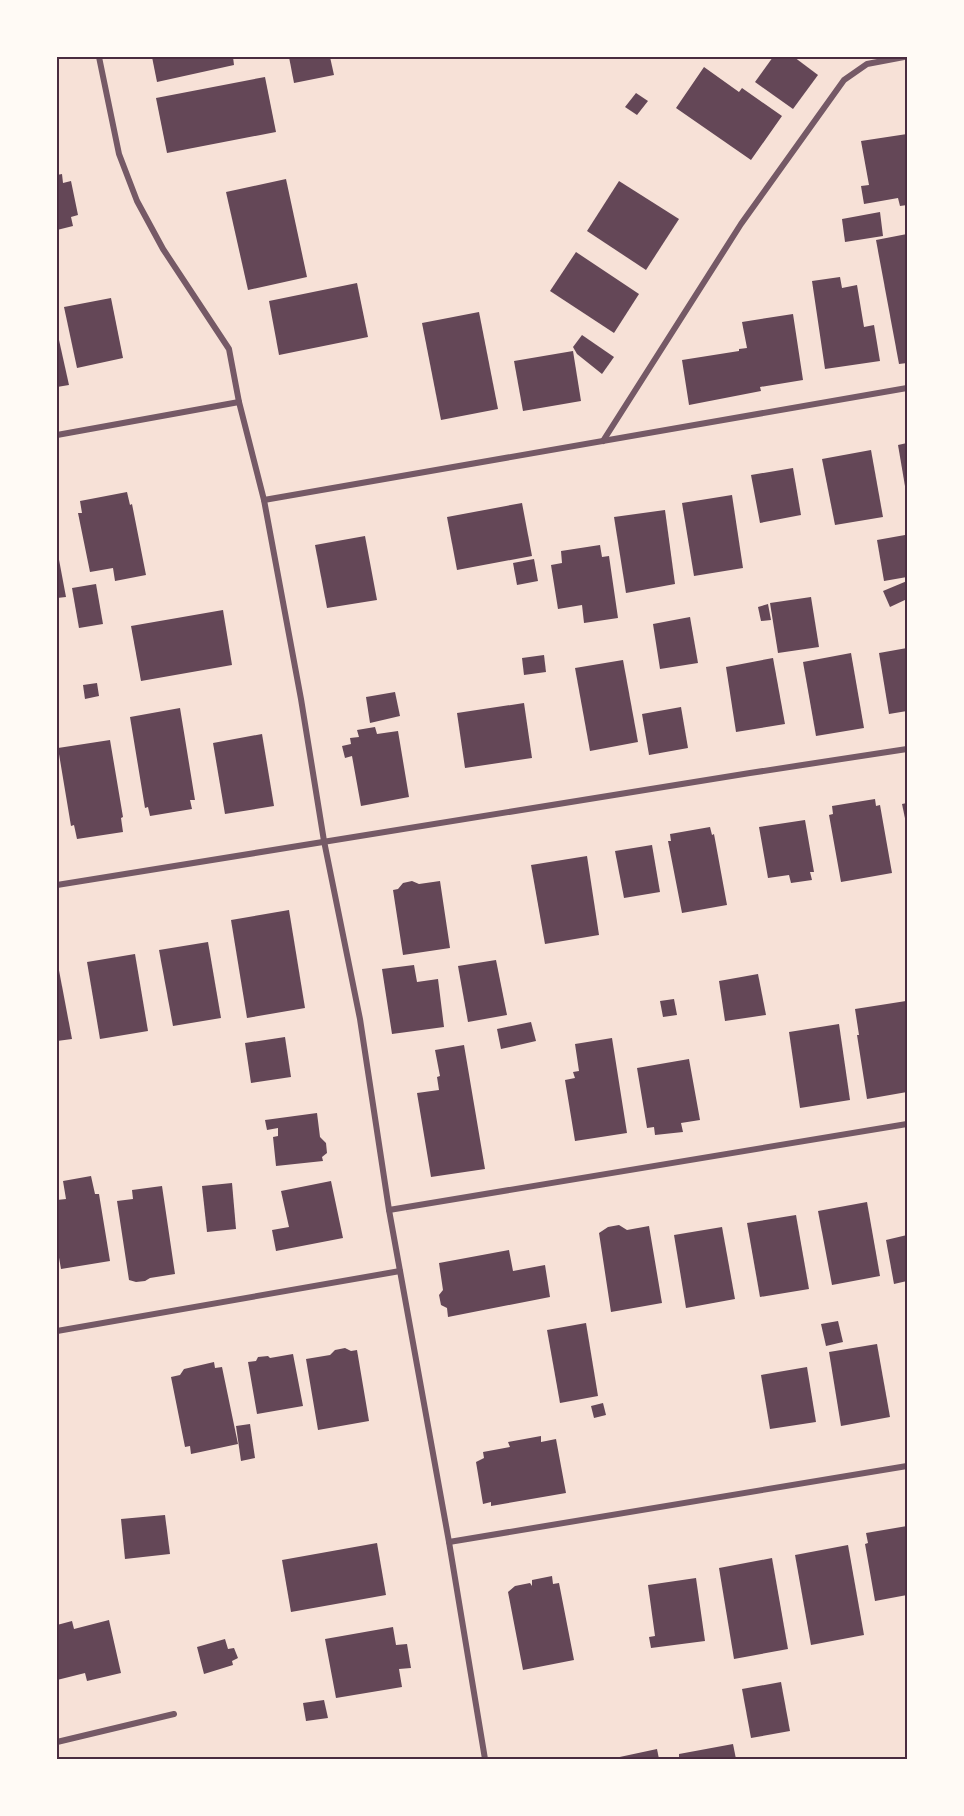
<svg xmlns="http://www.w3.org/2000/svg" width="964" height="1816" font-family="'Work Sans',sans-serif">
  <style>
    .building { fill: #644757 }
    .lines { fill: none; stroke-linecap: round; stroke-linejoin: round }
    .minor { stroke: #755966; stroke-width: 6 }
    .neatline { fill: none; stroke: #4a2c40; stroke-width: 2 }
  </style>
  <rect width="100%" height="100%" fill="#f7e1d7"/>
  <!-- building -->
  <g class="building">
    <path d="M152 57H233L234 65 157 82Z"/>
    <path d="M289 57H330L334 75 294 83Z"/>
    <path d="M773 57H794L818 75 793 109 755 82Z"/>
    <path d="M704 67 739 92 742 88 782 116 751 160 676 108Z"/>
    <path d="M265 77 276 132 167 153 156 98Z"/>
    <path d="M636 93 648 101 637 115 625 107Z"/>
    <path d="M907 134V205L900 206 898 198 864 204 861 186 869 185 861 141Z"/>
    <path d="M62 174 63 183 71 181 78 215 71 217 73 226 57 230V175Z"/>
    <path d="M286 179 307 277 248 290 226 192Z"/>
    <path d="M619 181 679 219 646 270 587 231Z"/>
    <path d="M880 212 883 236 845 242 842 219Z"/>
    <path d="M907 234V363L899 364 876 240Z"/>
    <path d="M576 252 639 294 614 333 550 291Z"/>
    <path d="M840 277 842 288 857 285 864 327 874 325 880 361 825 369 812 281Z"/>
    <path d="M357 283 368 337 279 355 269 301Z"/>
    <path d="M111 298 123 358 77 368 64 307Z"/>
    <path d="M479 312 498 409 441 420 422 323Z"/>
    <path d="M793 314 803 380 760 387 761 391 689 405 682 360 739 351V349L747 348 742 322Z"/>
    <path d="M57 331 69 385 57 387Z"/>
    <path d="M582 335 614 357 602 374 577 354 573 347Z"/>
    <path d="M573 351 581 401 523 411 514 361Z"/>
    <path d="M907 443V492H906L898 445Z"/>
    <path d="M871 450 883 517 835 525 822 459Z"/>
    <path d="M793 468 801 515 760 523 751 475Z"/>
    <path d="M127 492 130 505 132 504 146 575 115 581 113 568 90 572 78 513H82L80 501Z"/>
    <path d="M732 495 743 568 694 576 682 503Z"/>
    <path d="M522 503 532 556 457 570 447 517Z"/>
    <path d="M665 510 675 584 626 593 614 517Z"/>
    <path d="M905 535 907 577 884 581 877 540Z"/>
    <path d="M365 536 377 600 327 608 315 545Z"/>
    <path d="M600 545 602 557 609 556 618 618 584 623 582 605 558 609 551 565 562 563 561 551Z"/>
    <path d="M57 549 66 597 57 598Z"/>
    <path d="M534 559 538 581 517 585 513 563Z"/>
    <path d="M907 581V599L890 607 883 591Z"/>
    <path d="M96 584 103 624 79 628 72 588Z"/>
    <path d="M811 597 819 647 778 653 770 603Z"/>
    <path d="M768 604 771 620 761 621 758 607Z"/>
    <path d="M223 610 232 665 141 681 131 626Z"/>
    <path d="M690 617 698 663 660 669 653 624Z"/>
    <path d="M907 648V711L889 714 879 653Z"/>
    <path d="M851 653 864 728 816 736 803 662Z"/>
    <path d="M544 655 546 672 524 675 522 658Z"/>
    <path d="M773 658 785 724 736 732 726 667Z"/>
    <path d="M623 660 638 742 590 751 575 668Z"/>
    <path d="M97 683 99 696 85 699 83 685Z"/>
    <path d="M395 692 400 716 370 723 366 697Z"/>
    <path d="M524 703 532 758 465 768 457 713Z"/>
    <path d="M681 707 688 748 649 755 642 714Z"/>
    <path d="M180 708 195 800H190L192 809 150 816 148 807 145 808 130 717Z"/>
    <path d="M375 727 377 734 398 731 409 797 361 806 352 756 345 758 342 746 351 744 350 738 359 737 357 730Z"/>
    <path d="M262 734 274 806 225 814 213 743Z"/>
    <path d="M110 740 123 817 121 818 123 832 77 839 74 825 71 826 58 748Z"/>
    <path d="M875 799 876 806 880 805 892 873 841 882 829 815 833 814 832 806Z"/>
    <path d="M907 803V823H906L902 804Z"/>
    <path d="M805 820 814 872H810L812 880 791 883 789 875 768 878 759 827Z"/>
    <path d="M710 827 712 835 714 834 727 905 682 913 668 841H671L670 834Z"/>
    <path d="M652 845 660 892 624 898 615 851Z"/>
    <path d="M587 856 599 935 545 944 531 865Z"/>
    <path d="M412 881 419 884 440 881 450 948 403 955 393 890 398 889 403 883Z"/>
    <path d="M289 910 305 1008 247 1018 231 920Z"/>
    <path d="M208 942 221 1018 173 1026 159 950Z"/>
    <path d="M135 954 148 1031 100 1039 87 962Z"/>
    <path d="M496 960 507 1015 468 1022 458 966Z"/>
    <path d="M58 965 72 1039 57 1041V966Z"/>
    <path d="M414 965 417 982 438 979 444 1027 392 1034 382 969Z"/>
    <path d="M758 974 766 1015 725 1021 719 981Z"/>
    <path d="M674 999 677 1015 663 1017 660 1001Z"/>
    <path d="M906 1001 907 1092 867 1099 857 1035H859L855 1009Z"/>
    <path d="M531 1022 536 1041 501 1049 497 1029Z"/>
    <path d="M839 1024 850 1100 800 1108 789 1032Z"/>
    <path d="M285 1037 291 1077 251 1083 245 1043Z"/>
    <path d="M612 1038 627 1133 575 1141 565 1080 575 1078 573 1072 579 1071 575 1044Z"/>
    <path d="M464 1045 485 1169 431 1177 417 1093 439 1090 437 1077 440 1076 435 1050Z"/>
    <path d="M689 1059 700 1120 681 1123 683 1132 655 1135 654 1127 647 1128 637 1068Z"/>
    <path d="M317 1113 320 1137 326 1143 327 1153 322 1157 323 1161 276 1166 273 1137 278 1136V1128L267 1130 265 1120Z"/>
    <path d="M91 1176 95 1194H99L110 1261 61 1269 57 1246V1200L66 1199 63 1181Z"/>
    <path d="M331 1181 343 1238 276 1251 272 1230 289 1227 281 1191Z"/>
    <path d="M232 1183 236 1229 207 1232 202 1186Z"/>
    <path d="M162 1186 175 1274 150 1278 145 1281 136 1282 129 1280 117 1201 133 1199 132 1190Z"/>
    <path d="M867 1202 880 1276 832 1285 818 1211Z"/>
    <path d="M796 1215 809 1289 760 1297 747 1223Z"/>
    <path d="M619 1225 627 1230 649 1226 662 1303 611 1312 599 1233 608 1227Z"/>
    <path d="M722 1227 735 1299 686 1308 674 1235Z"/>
    <path d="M907 1235V1281L894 1284 886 1240Z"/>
    <path d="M509 1250 513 1271 545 1265 550 1297 448 1317 447 1308 441 1305 439 1295 443 1290 439 1263Z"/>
    <path d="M838 1321 843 1342 826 1346 821 1324Z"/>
    <path d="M586 1323 598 1396 560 1403 547 1330Z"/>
    <path d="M877 1344 890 1417 841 1426 829 1352Z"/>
    <path d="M345 1348 351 1351 357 1350 369 1421 318 1430 306 1359 330 1355 335 1350Z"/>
    <path d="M293 1354 303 1406 257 1414 248 1362 256 1361 258 1357 268 1356 270 1358Z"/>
    <path d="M214 1362 215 1368 222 1367 238 1444 191 1454 190 1446 185 1447 171 1377 180 1375 184 1369Z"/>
    <path d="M807 1367 816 1422 770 1429 761 1375Z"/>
    <path d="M603 1403 606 1415 594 1418 591 1406Z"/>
    <path d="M250 1424 255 1458 241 1461 236 1426Z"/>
    <path d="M541 1436V1442L556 1439 566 1493 491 1506V1502L483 1504 476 1462 484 1458 483 1452 510 1447 508 1442Z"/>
    <path d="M165 1515 170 1554 125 1559 121 1519Z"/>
    <path d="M907 1526V1595L875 1601 865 1544 868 1543 866 1533Z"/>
    <path d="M377 1543 386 1595 291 1612 282 1560Z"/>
    <path d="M848 1545 864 1635 811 1645 795 1555Z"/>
    <path d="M772 1558 788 1649 734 1659 719 1568Z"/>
    <path d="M552 1576 553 1584 559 1583 574 1660 523 1670 508 1592 515 1586 530 1583 532 1586V1580Z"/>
    <path d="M696 1578 705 1641 651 1648 649 1637 655 1636 648 1585Z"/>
    <path d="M109 1620 121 1673 87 1681 85 1673 57 1680V1625L72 1621 74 1629Z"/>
    <path d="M393 1627 396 1645 407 1644 411 1668 399 1669 402 1687 336 1698 325 1639Z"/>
    <path d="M225 1639 228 1649 234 1648 238 1658 232 1661 233 1665 204 1674 197 1647Z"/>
    <path d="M781 1682 790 1731 751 1738 742 1689Z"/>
    <path d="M324 1700 328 1718 306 1721 303 1703Z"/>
    <path d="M733 1744 736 1759H679V1754Z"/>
    <path d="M657 1749 659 1759H615V1758Z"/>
  </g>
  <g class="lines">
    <!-- minor -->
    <g class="minor">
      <path d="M99 57 119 154 137 201 163 249 229 349 239 402 264 500 301 699 324 841 360 1019 389 1210 449 1542 485 1759"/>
      <path d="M57 435 239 402"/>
      <path d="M603 441 741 224 844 80 867 64 904 57"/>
      <path d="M264 500 907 388"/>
      <path d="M57 885 750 773 907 749"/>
      <path d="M389 1210 907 1124"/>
      <path d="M57 1331 400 1271"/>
      <path d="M449 1542 907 1466"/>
      <path d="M57 1742 174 1714"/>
    </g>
  </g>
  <!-- border -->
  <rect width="964" height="1816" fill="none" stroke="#fffaf5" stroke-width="117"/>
  <rect x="58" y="58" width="848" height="1700" class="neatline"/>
</svg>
